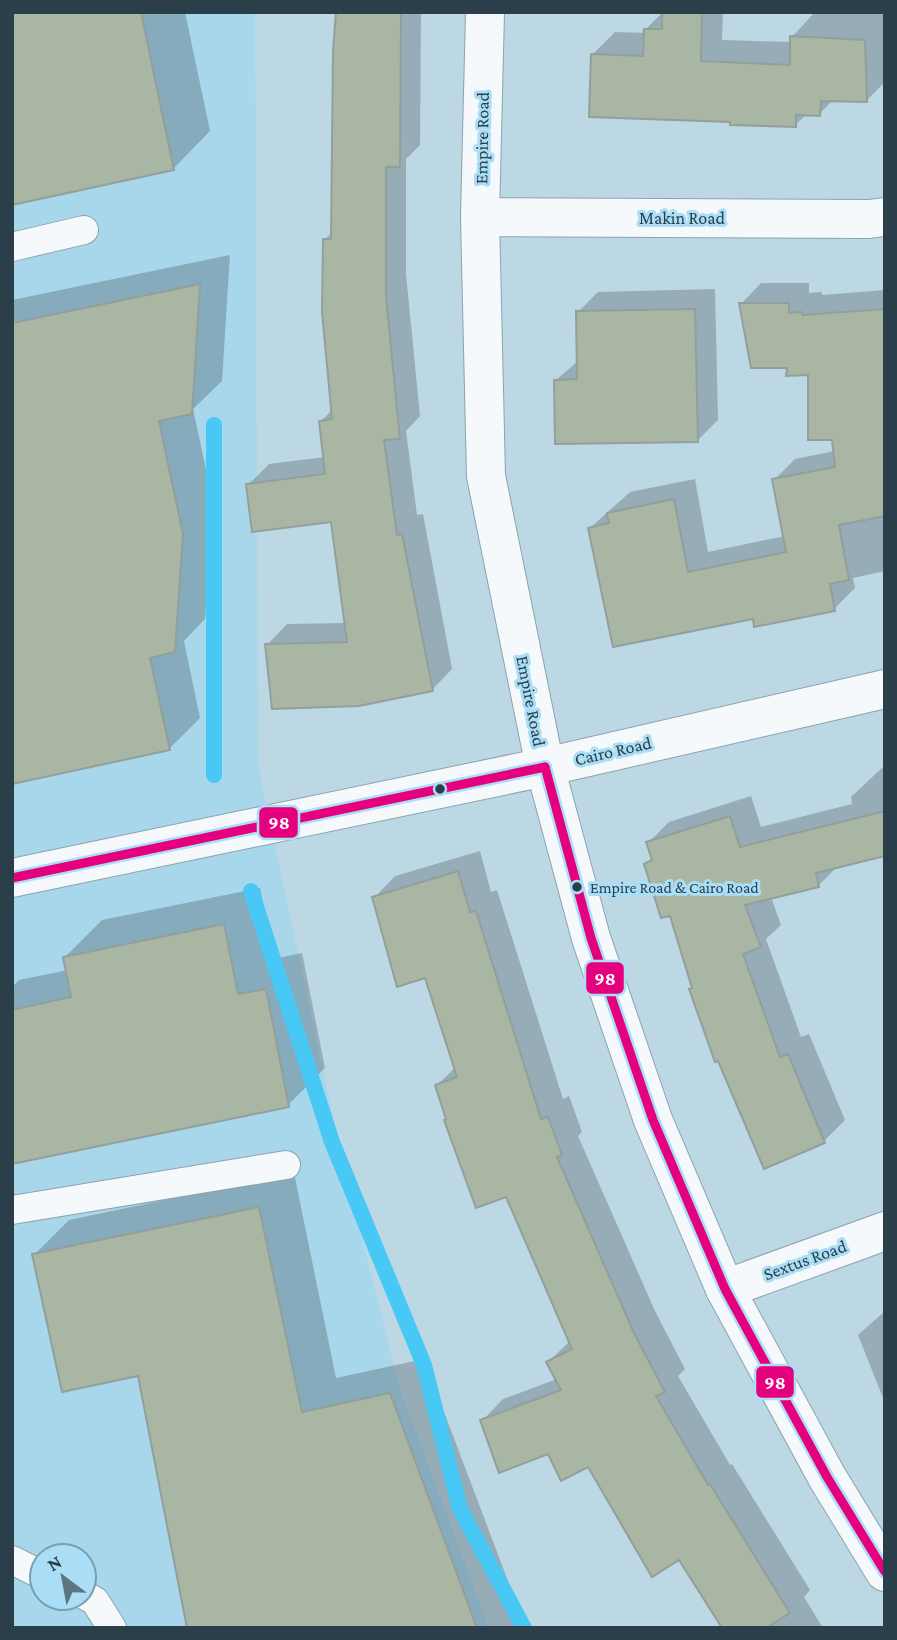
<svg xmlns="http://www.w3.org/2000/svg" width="897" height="1640" font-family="'Crimson Pro',serif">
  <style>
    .built { fill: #a8d6eb; fill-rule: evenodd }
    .shadow { fill: #0003 }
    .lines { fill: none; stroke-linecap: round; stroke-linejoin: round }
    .stream { stroke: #48c8f4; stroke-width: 16 }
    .building { fill: #aab6a4; stroke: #929f9b; stroke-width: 2 }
    .service-casing { stroke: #8da3ad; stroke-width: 30 }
    .minor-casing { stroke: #8da3ad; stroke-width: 40 }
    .service { stroke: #f5f9fb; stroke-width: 28 }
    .minor { stroke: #f5f9fb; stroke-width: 38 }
    .bus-1-casing { stroke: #aadef6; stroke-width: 14 }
    .bus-1 { stroke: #e5007d; stroke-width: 9 }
    .bus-dot { fill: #2a3f49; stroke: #aadef6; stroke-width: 2.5 }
    .labels { text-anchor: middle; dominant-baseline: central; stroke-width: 6; stroke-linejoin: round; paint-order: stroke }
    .bus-label { font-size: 16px; fill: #2a3f49; stroke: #aadef6; text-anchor: start }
    .street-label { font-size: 18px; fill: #2a3f49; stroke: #aadef6 }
    .line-badge { stroke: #aadef6; stroke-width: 2.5 }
    .badge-label { font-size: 19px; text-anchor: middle; font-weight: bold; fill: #fff }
  </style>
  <rect width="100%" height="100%" fill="#bcd8e4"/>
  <!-- built -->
  <path class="built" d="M12 12H255L258 766 339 1146 399 1387 489 1628H12ZM42 1556H84V1598H42Z"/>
  <!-- shadow -->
  <g class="shadow">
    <path d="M12 12H185L210 131 174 168Z"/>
    <path d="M338 12H421L420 145 406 159V274L420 416 406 431 417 515 423 514 452 669 432 690 267 645 287 624 346 623 332 520 248 485 269 464 325 457 321 421 333 409 325 239 333 232Z"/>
    <path d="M663 12H723L722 40 792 42V37L815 12H885V82L867 100 834 99 819 114H807L795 125 732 120 592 55 615 32 646 33V29Z"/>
    <path d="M230 255 222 381 193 409 213 502 205 619 184 641 200 718 169 749 12 782V300Z"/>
    <path d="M761 283H809V293L822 292V295L885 290V571L853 578 855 588 834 609 754 617 590 528 630 492 695 479 708 552 785 536 774 480 795 459 835 451 833 438 810 373 789 366 741 304Z"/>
    <path d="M715 289 718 420 698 440 555 381 579 360 578 312 598 292Z"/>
    <path d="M885 765V852L839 865 818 886 771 897 781 925 766 939 801 1037 809 1034 845 1120 824 1141 693 987 671 914 646 864 653 857 648 843 669 822 751 796 761 827 852 804 851 797Z"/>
    <path d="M480 851 491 892 497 890 563 1099 569 1096 582 1132 578 1136 655 1311 685 1369 678 1376 730 1465 732 1464 810 1590 804 1597 823 1628H724L680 1558 588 1465 549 1452 482 1421 503 1399 557 1379 548 1362 570 1341 507 1194 448 1118 437 1085 456 1067 426 976 374 898 395 876Z"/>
    <path d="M260 888 274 959 302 953 325 1068 288 1105 12 1143V987L19 980 68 970 65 957 102 920Z"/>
    <path d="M294 1173 336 1378 424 1359 522 1618 512 1628H189L139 1374 34 1255 69 1220Z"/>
    <path d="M885 1311V1403L858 1335Z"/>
  </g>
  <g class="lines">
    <!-- stream -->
    <g class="stream">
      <path d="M214 775V425"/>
      <path d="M251 891 332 1142 424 1365 460 1509 524 1628"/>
    </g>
  </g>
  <!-- building -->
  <g class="building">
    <path d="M12 12H141L174 170 12 205Z"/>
    <path d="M336 12H401L400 167H386V296L400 439 384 440 397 535 402 534 433 691 359 706 272 709 265 644 347 642 331 522 252 532 246 484 325 474 319 421 332 419 322 312 323 239H331L333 51Z"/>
    <path d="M662 12H702L701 61 790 65V36L865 40 867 102 821 101 820 116 796 115V127L730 125V122L589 117 591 54 643 56 644 29H662Z"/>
    <path d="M200 284 192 414 159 421 183 534 175 652 150 658 170 750 12 784V323Z"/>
    <path d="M739 303H789V313L802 312V315L885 309V516L839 525 849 580 830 584 835 611 754 627 753 619 613 647 588 528 609 523 607 513 674 499 688 572 786 552 772 479 835 467 832 440H808V375L786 376 787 368H751Z"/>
    <path d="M695 309 698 442 555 444 554 380 577 379 576 311Z"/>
    <path d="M885 811V856L816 873 819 887 745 905 761 947 743 954 780 1057 788 1054 825 1143 764 1169 718 1061 715 1062 689 989 692 988 670 916 661 918 644 864 652 860 646 842 730 816 740 847Z"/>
    <path d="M458 871 470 912 476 911 541 1119 548 1117 562 1155 557 1157 634 1333 665 1392 656 1396 708 1485 710 1484 790 1613 766 1628H722L679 1560 652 1577 588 1467 561 1481 548 1454 499 1473 480 1420 561 1390 546 1362 572 1349 506 1197 476 1208 444 1120 446 1119 435 1085 457 1077 425 978 397 987 372 897Z"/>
    <path d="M224 924 238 994 266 989 289 1107 12 1164V1010L71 997 63 957Z"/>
    <path d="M259 1207 302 1412 390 1393 477 1628H187L138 1376 62 1392 32 1254Z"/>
  </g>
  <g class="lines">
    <!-- service casing -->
    <g class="service-casing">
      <g id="service">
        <path d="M12 247 84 230"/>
        <path d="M12 1210 286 1165"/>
        <path d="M12 1560 42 1575"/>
        <path d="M84 1595 95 1601 112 1628"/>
      </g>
    </g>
    <!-- minor casing -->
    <g class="minor-casing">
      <g id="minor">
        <path d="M485 12 480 217 486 476 545 767 591 938 653 1120 725 1289 827 1477 885 1572"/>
        <path d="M480 217 869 219 885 217"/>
        <path d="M12 878 545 767 885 689"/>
        <path d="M725 1289 885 1231"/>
      </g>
    </g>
    <!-- service -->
    <use href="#service" class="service"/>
    <!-- minor -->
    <use href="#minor" class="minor"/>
    <!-- bus-1 casing -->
    <g class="bus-1-casing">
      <g id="bus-1">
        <path d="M545 767 591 938 653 1120 725 1289 827 1477 885 1572"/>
        <path d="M12 878 545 767"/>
      </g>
    </g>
    <!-- bus-1 -->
    <use href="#bus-1" class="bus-1"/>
  </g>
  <!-- markers -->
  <g class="bus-dot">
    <circle cx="440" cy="789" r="6"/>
    <circle cx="577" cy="887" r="6"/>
  </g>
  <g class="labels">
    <!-- bus labels -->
    <g class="bus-label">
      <text x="590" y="887">Empire Road &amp; Cairo Road</text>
    </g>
    <!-- street labels -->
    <g class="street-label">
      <text transform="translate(482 138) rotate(-89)">Empire Road</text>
      <text x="682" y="218">Makin Road</text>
      <text transform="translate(531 701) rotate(79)">Empire Road</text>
      <text transform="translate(613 751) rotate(-13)">Cairo Road</text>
      <text transform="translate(805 1260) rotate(-20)">Sextus Road</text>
    </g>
  </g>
  <g class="line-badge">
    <rect x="258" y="806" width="41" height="33" rx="7" fill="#e5007d"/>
    <rect x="585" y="961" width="40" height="34" rx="7" fill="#e5007d"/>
    <rect x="755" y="1365" width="40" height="34" rx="7" fill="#e5007d"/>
  </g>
  <g class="badge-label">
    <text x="279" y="829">98</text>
    <text x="605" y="985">98</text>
    <text x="775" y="1389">98</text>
  </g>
  <!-- border -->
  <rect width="897" height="1640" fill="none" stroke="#2a3f49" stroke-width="28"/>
  <!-- north arrow -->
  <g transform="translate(63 1577) rotate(328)"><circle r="33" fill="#aadef6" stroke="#779eb1" stroke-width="2"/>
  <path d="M0-5L12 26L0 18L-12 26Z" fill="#5d757f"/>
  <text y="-10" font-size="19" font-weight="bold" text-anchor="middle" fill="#2a3f49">N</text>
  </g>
</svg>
